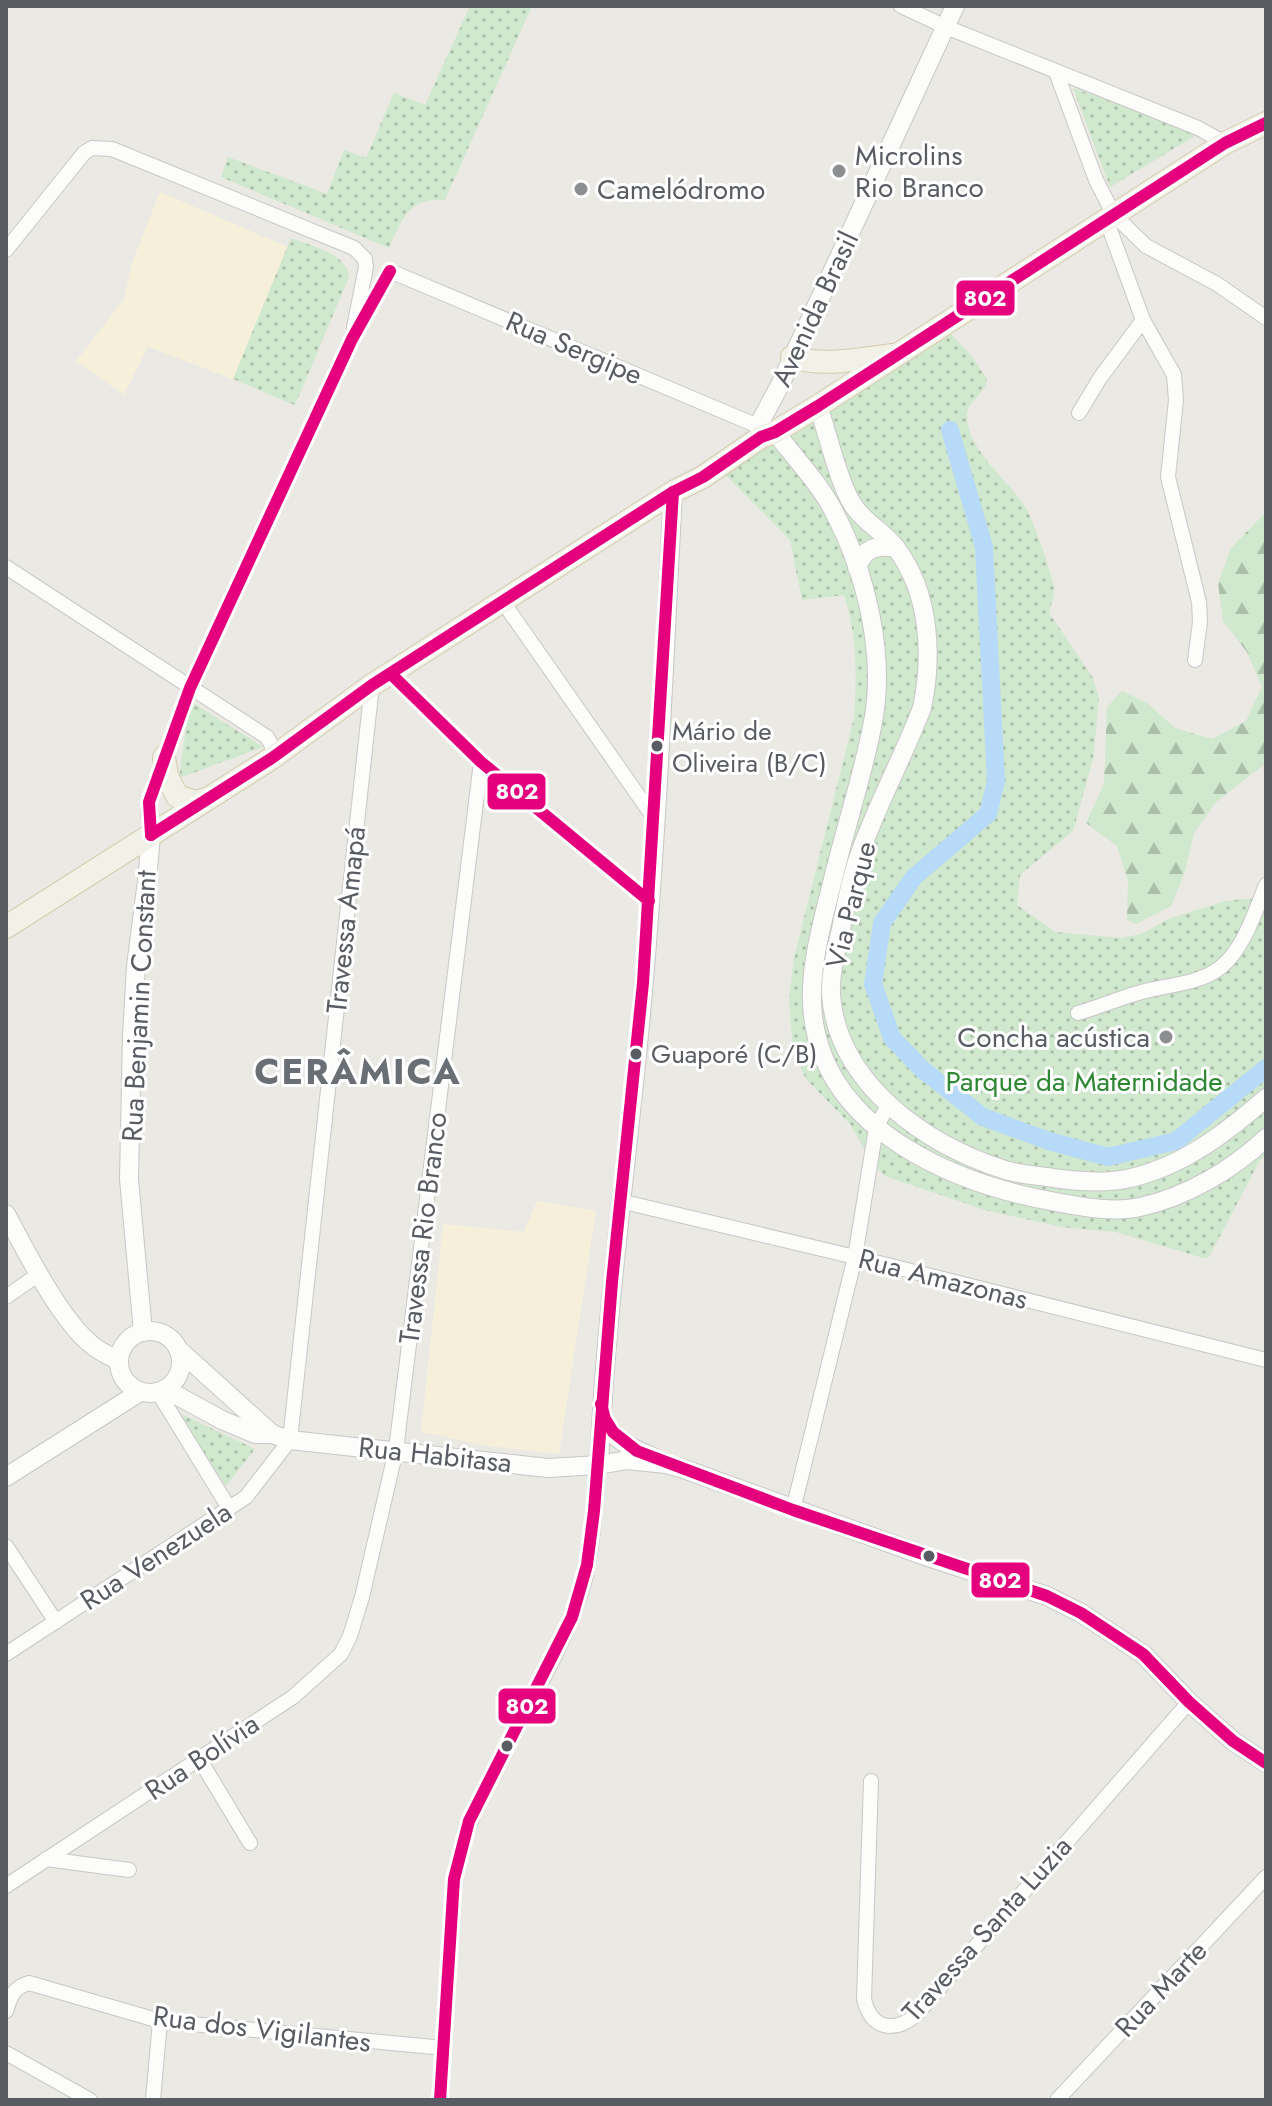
<svg xmlns="http://www.w3.org/2000/svg" width="1272" height="2106" font-family="Jost,sans-serif">
  <style>
    .commercial { fill: #f6f0db }
    .grass { fill: url(#grass-dots) }
    .forest { fill: url(#forest-firs) }
    .lines { fill: none; stroke-linecap: round; stroke-linejoin: round }
    .canal { stroke: #b6daf7; stroke-width: 18 }
    .minor-casing { stroke: #c7c7c6; stroke-width: 16 }
    .tertiary-casing { stroke: #c7c7c6; stroke-width: 20 }
    .primary-casing { stroke: #d5cbaf; stroke-width: 24 }
    .minor { stroke: #fcfcfb; stroke-width: 14 }
    .tertiary { stroke: #fcfcfb; stroke-width: 18 }
    .primary { stroke: #f2f1e7; stroke-width: 22 }
    .bus-1-casing { stroke: #fff; stroke-width: 18 }
    .bus-1 { stroke: #e5007d; stroke-width: 12 }
    .poi-dot { fill: #8c8e90; stroke: #fff; stroke-width: 3 }
    .bus-dot { fill: #595d63; stroke: #fff; stroke-width: 3 }
    .labels { text-anchor: middle; dominant-baseline: central; stroke-width: 6; stroke-linejoin: round; paint-order: stroke }
    .bus-label { font-size: 26px; fill: #595d63; stroke: #fff; text-anchor: start }
    .poi-label { font-size: 28px; fill: #595d63; stroke: #fff; text-anchor: start }
    .street-label { font-size: 28px; fill: #595d63; stroke: #fff }
    .park-label { font-size: 28px; fill: #2e8732; stroke: #fff }
    .district-label { font-size: 36px; font-weight: bold; letter-spacing: 2px; fill: #6a6f75; stroke: #fff }
    .line-badge { stroke: #fff; stroke-width: 3 }
    .badge-label { font-size: 22px; text-anchor: middle; font-weight: bold; fill: #fff }
  </style>
  <defs>
    <pattern id="grass-dots" width="8" height="8" patternUnits="userSpaceOnUse" patternTransform="scale(2)"><rect width="8" height="8" fill="#d0e8cd"/><path d="M2 2h.1M6 6h.1" fill="none" stroke="#acbfaa" stroke-width="1.8" stroke-linecap="round"/></pattern>
    <pattern id="forest-firs" width="22" height="20" patternUnits="userSpaceOnUse" patternTransform="scale(2)"><rect width="22" height="20" fill="#d0e8cd"/><path d="M5 1l3.5 6h-7zM16 11l3.5 6h-7z" fill="#acbfaa"/></pattern>
  </defs>
  <rect width="100%" height="100%" fill="#eae9e4"/>
  <!-- commercial -->
  <g class="commercial">
    <path d="M160 192 288 247 233 379 148 347 124 395 76 361 124 299 132 263Z"/>
    <path d="M537 1201 596 1211 559 1454 489 1446 421 1432 443 1224 524 1232Z"/>
  </g>
  <!-- grass -->
  <g class="grass">
    <path d="M470 6H532L445 200C408 197 402 220 389 248L221 177 228 157 327 194 344 150 366 158 394 93 425 105Z"/>
    <path d="M1073 88 1200 133 1110 187Z"/>
    <path d="M291 238C311 246 347 253 349 277L295 405 233 379Z"/>
    <path d="M950 333 971 355 987 379C986 394 967 401 967 416 968 455 1014 482 1029 514 1035 526 1054 579 1054 590 1055 598 1049 606 1050 614L1093 678 1096 688 1099 699 1093 759 1073 831 1020 875 1017 905 1055 932 1121 938 1141 934 1168 919 1225 901 1266 897V1155L1260 1160 1209 1257 1203 1258 1116 1232 1062 1227 985 1210 885 1176 874 1166 850 1124 806 1079 793 1052 789 1000 794 958 854 718C857 676 857 635 844 595L802 600 790 540 721 470 821 418Z"/>
    <path d="M190 701 263 747 179 778Z"/>
    <path d="M171 1409 255 1449 226 1486Z"/>
  </g>
  <!-- forest -->
  <path class="forest" d="M1266 512V763L1216 802 1194 833 1185 871 1171 906 1136 924 1127 920 1128 881 1117 846 1086 823 1104 784 1107 707 1122 691 1147 703 1175 728 1212 739 1246 721 1262 687 1247 652 1223 621 1218 583 1231 548Z"/>
  <g class="lines">
    <!-- canal -->
    <path class="canal" d="M950 430 984 547 996 781 988 814 914 877 882 923 873 984 892 1038 923 1070 983 1117 1049 1141 1108 1157 1176 1141 1266 1068"/>
    <!-- minor casing -->
    <g class="minor-casing">
      <g id="minor">
        <path d="M901 6 946 27 1198 128 1225 143"/>
        <path d="M1056 72 1096 180 1114 215 1146 246 1217 284 1266 318"/>
        <path d="M1106 219 1143 320 1174 375 1176 400 1168 477 1199 602 1200 622 1195 660"/>
        <path d="M6 250 84 153 92 148 112 149 354 248 365 259 366 267 354 327"/>
        <path d="M1079 413 1100 378 1143 320"/>
        <path d="M6 567 267 737 272 746V758"/>
        <path d="M503 602 654 818"/>
        <path d="M391 674 481 762 649 901"/>
        <path d="M151 835 148 815 149 802 190 688 352 339 390 271 758 426"/>
        <path d="M1078 1013C1099 1007 1117 999 1138 993 1164 985 1199 985 1221 967 1244 948 1255 912 1266 885"/>
        <path d="M620 1201 855 1257 1266 1360"/>
        <path d="M6 1297 39 1274"/>
        <path d="M158 1392 229 1508"/>
        <path d="M793 1510 855 1257 876 1128 888 1105"/>
        <path d="M6 1546 56 1622"/>
        <path d="M6 1654 246 1497 290 1440 372 685"/>
        <path d="M200 1760 250 1843"/>
        <path d="M871 1781 864 1999C871 2029 893 2033 915 2016L1189 1702"/>
        <path d="M46 1859 129 1870"/>
        <path d="M6 1886 293 1697 341 1654 350 1636 362 1597 396 1450 481 762"/>
        <path d="M6 2011C10 1997 14 1987 29 1983L160 2021 444 2048"/>
        <path d="M6 2053 90 2100"/>
        <path d="M153 2100 160 2021"/>
        <path d="M440 2100 454 1879C474 1775 548 1693 581 1593 594 1553 594 1507 599 1465"/>
        <path d="M1057 2100 1266 1877"/>
      </g>
    </g>
    <!-- tertiary casing -->
    <g class="tertiary-casing">
      <g id="tertiary">
        <path d="M818 406C827 431 839 484 853 505 864 523 884 531 896 548 930 593 933 655 922 708 903 757 878 803 860 853 851 877 846 904 841 929 836 951 830 973 831 995 838 1085 927 1145 1005 1170 1018 1174 1033 1175 1047 1177 1072 1181 1100 1184 1126 1179 1180 1168 1225 1134 1266 1098"/>
        <path d="M775 432C794 457 819 483 833 510 866 572 887 657 872 727 862 778 845 829 833 879 822 924 806 976 814 1023 832 1134 959 1185 1056 1202 1083 1207 1113 1213 1140 1207 1186 1197 1232 1170 1266 1138"/>
        <path d="M761 437 758 426 780 385 955 6"/>
        <path d="M857 568C864 548 876 544 896 548"/>
        <path d="M6 1214C26 1251 60 1320 92 1345 100 1352 110 1356 119 1361"/>
        <circle cx="150" cy="1362" r="31"/>
        <path d="M143 1332 129 1179 132 1036 136 966 147 881 151 835"/>
        <path d="M178 1349 272 1434"/>
        <path d="M165 1389 222 1420 255 1434H272L290 1440 548 1468 599 1465 627 1460 666 1464 684 1469 928 1557 1047 1596 1081 1613 1143 1654 1189 1702 1233 1741 1266 1763"/>
        <path d="M602 1411C606 1438 633 1449 655 1458"/>
        <path d="M599 1465C605 1328 623 1192 637 1055 656 868 663 679 673 492"/>
        <path d="M6 1477 140 1392"/>
      </g>
    </g>
    <!-- primary casing -->
    <g class="primary-casing">
      <g id="primary">
        <path d="M792 357C825 367 859 359 893 355"/>
        <path d="M164 757 167 776 177 796 195 802 206 799"/>
        <path d="M6 927 272 758 372 685 673 492 703 477 761 437 775 432 818 406 1225 143 1266 123"/>
      </g>
    </g>
    <!-- minor -->
    <use href="#minor" class="minor"/>
    <!-- tertiary -->
    <use href="#tertiary" class="tertiary"/>
    <!-- primary -->
    <use href="#primary" class="primary"/>
    <!-- bus-1 casing -->
    <g class="bus-1-casing">
      <g id="bus-1">
        <path d="M391 674 481 762 649 901"/>
        <path d="M151 835 272 758 372 685 673 492 703 477 761 437 775 432 818 406 1225 143 1266 123"/>
        <path d="M151 835 149 802 190 688 352 339 390 271"/>
        <path d="M601 1404 605 1419 613 1432 637 1451 793 1510 1047 1596 1081 1613 1143 1654 1189 1702 1233 1741 1266 1763"/>
        <path d="M440 2100 454 1879 469 1821 572 1617 587 1565 594 1511 612 1282 643 983 673 492"/>
      </g>
    </g>
    <!-- bus-1 -->
    <use href="#bus-1" class="bus-1"/>
  </g>
  <!-- markers -->
  <g class="poi-dot">
    <circle cx="839" cy="171" r="8"/>
    <circle cx="581" cy="189" r="8"/>
    <circle cx="1166" cy="1037" r="8"/>
  </g>
  <g class="bus-dot">
    <circle cx="657" cy="746" r="7"/>
    <circle cx="636" cy="1054" r="7"/>
    <circle cx="929" cy="1556" r="7"/>
    <circle cx="507" cy="1746" r="7"/>
  </g>
  <g class="labels">
    <!-- bus labels -->
    <g class="bus-label">
      <text x="672" y="731">Mário de<tspan x="672" dy="32">Oliveira (B/C)</tspan></text>
      <text x="651" y="1054">Guaporé (C/B)</text>
    </g>
    <!-- poi labels -->
    <g class="poi-label">
      <text x="855" y="155">Microlins<tspan x="855" dy="32">Rio Branco</tspan></text>
      <text x="597" y="189">Camelódromo</text>
      <text x="1150" y="1037" text-anchor="end">Concha acústica</text>
    </g>
    <!-- street labels -->
    <g class="street-label">
      <text transform="translate(815 309) rotate(-65)">Avenida Brasil</text>
      <text transform="translate(574 348) rotate(23)">Rua Sergipe</text>
      <text transform="translate(851 905) rotate(-76)">Via Parque</text>
      <text transform="translate(346 920) rotate(-84)">Travessa Amapá</text>
      <text transform="translate(139 1006) rotate(-87)">Rua Benjamin Constant</text>
      <text transform="translate(423 1228) rotate(-83)">Travessa Rio Branco</text>
      <text transform="translate(943 1279) rotate(14)">Rua Amazonas</text>
      <text transform="translate(435 1455) rotate(6)">Rua Habitasa</text>
      <text transform="translate(156 1556) rotate(-33)">Rua Venezuela</text>
      <text transform="translate(202 1757) rotate(-34)">Rua Bolívia</text>
      <text transform="translate(987 1929) rotate(-48)">Travessa Santa Luzia</text>
      <text transform="translate(1161 1989) rotate(-47)">Rua Marte</text>
      <text transform="translate(262 2029) rotate(7)">Rua dos Vigilantes</text>
    </g>
    <!-- park labels -->
    <g class="park-label">
      <text x="1084" y="1081">Parque da Maternidade</text>
    </g>
    <!-- district labels -->
    <g class="district-label">
      <text x="358" y="1071">CERÂMICA</text>
    </g>
  </g>
  <g class="line-badge">
    <rect x="955" y="279" width="61" height="38" rx="8" fill="#e5007d"/>
    <rect x="486" y="772" width="61" height="39" rx="8" fill="#e5007d"/>
    <rect x="970" y="1561" width="61" height="38" rx="8" fill="#e5007d"/>
    <rect x="497" y="1687" width="60" height="38" rx="8" fill="#e5007d"/>
  </g>
  <g class="badge-label">
    <text x="985" y="306">802</text>
    <text x="517" y="799">802</text>
    <text x="1000" y="1588">802</text>
    <text x="527" y="1714">802</text>
  </g>
  <!-- border -->
  <rect width="1272" height="2106" fill="none" stroke="#595d63" stroke-width="16"/>
</svg>
